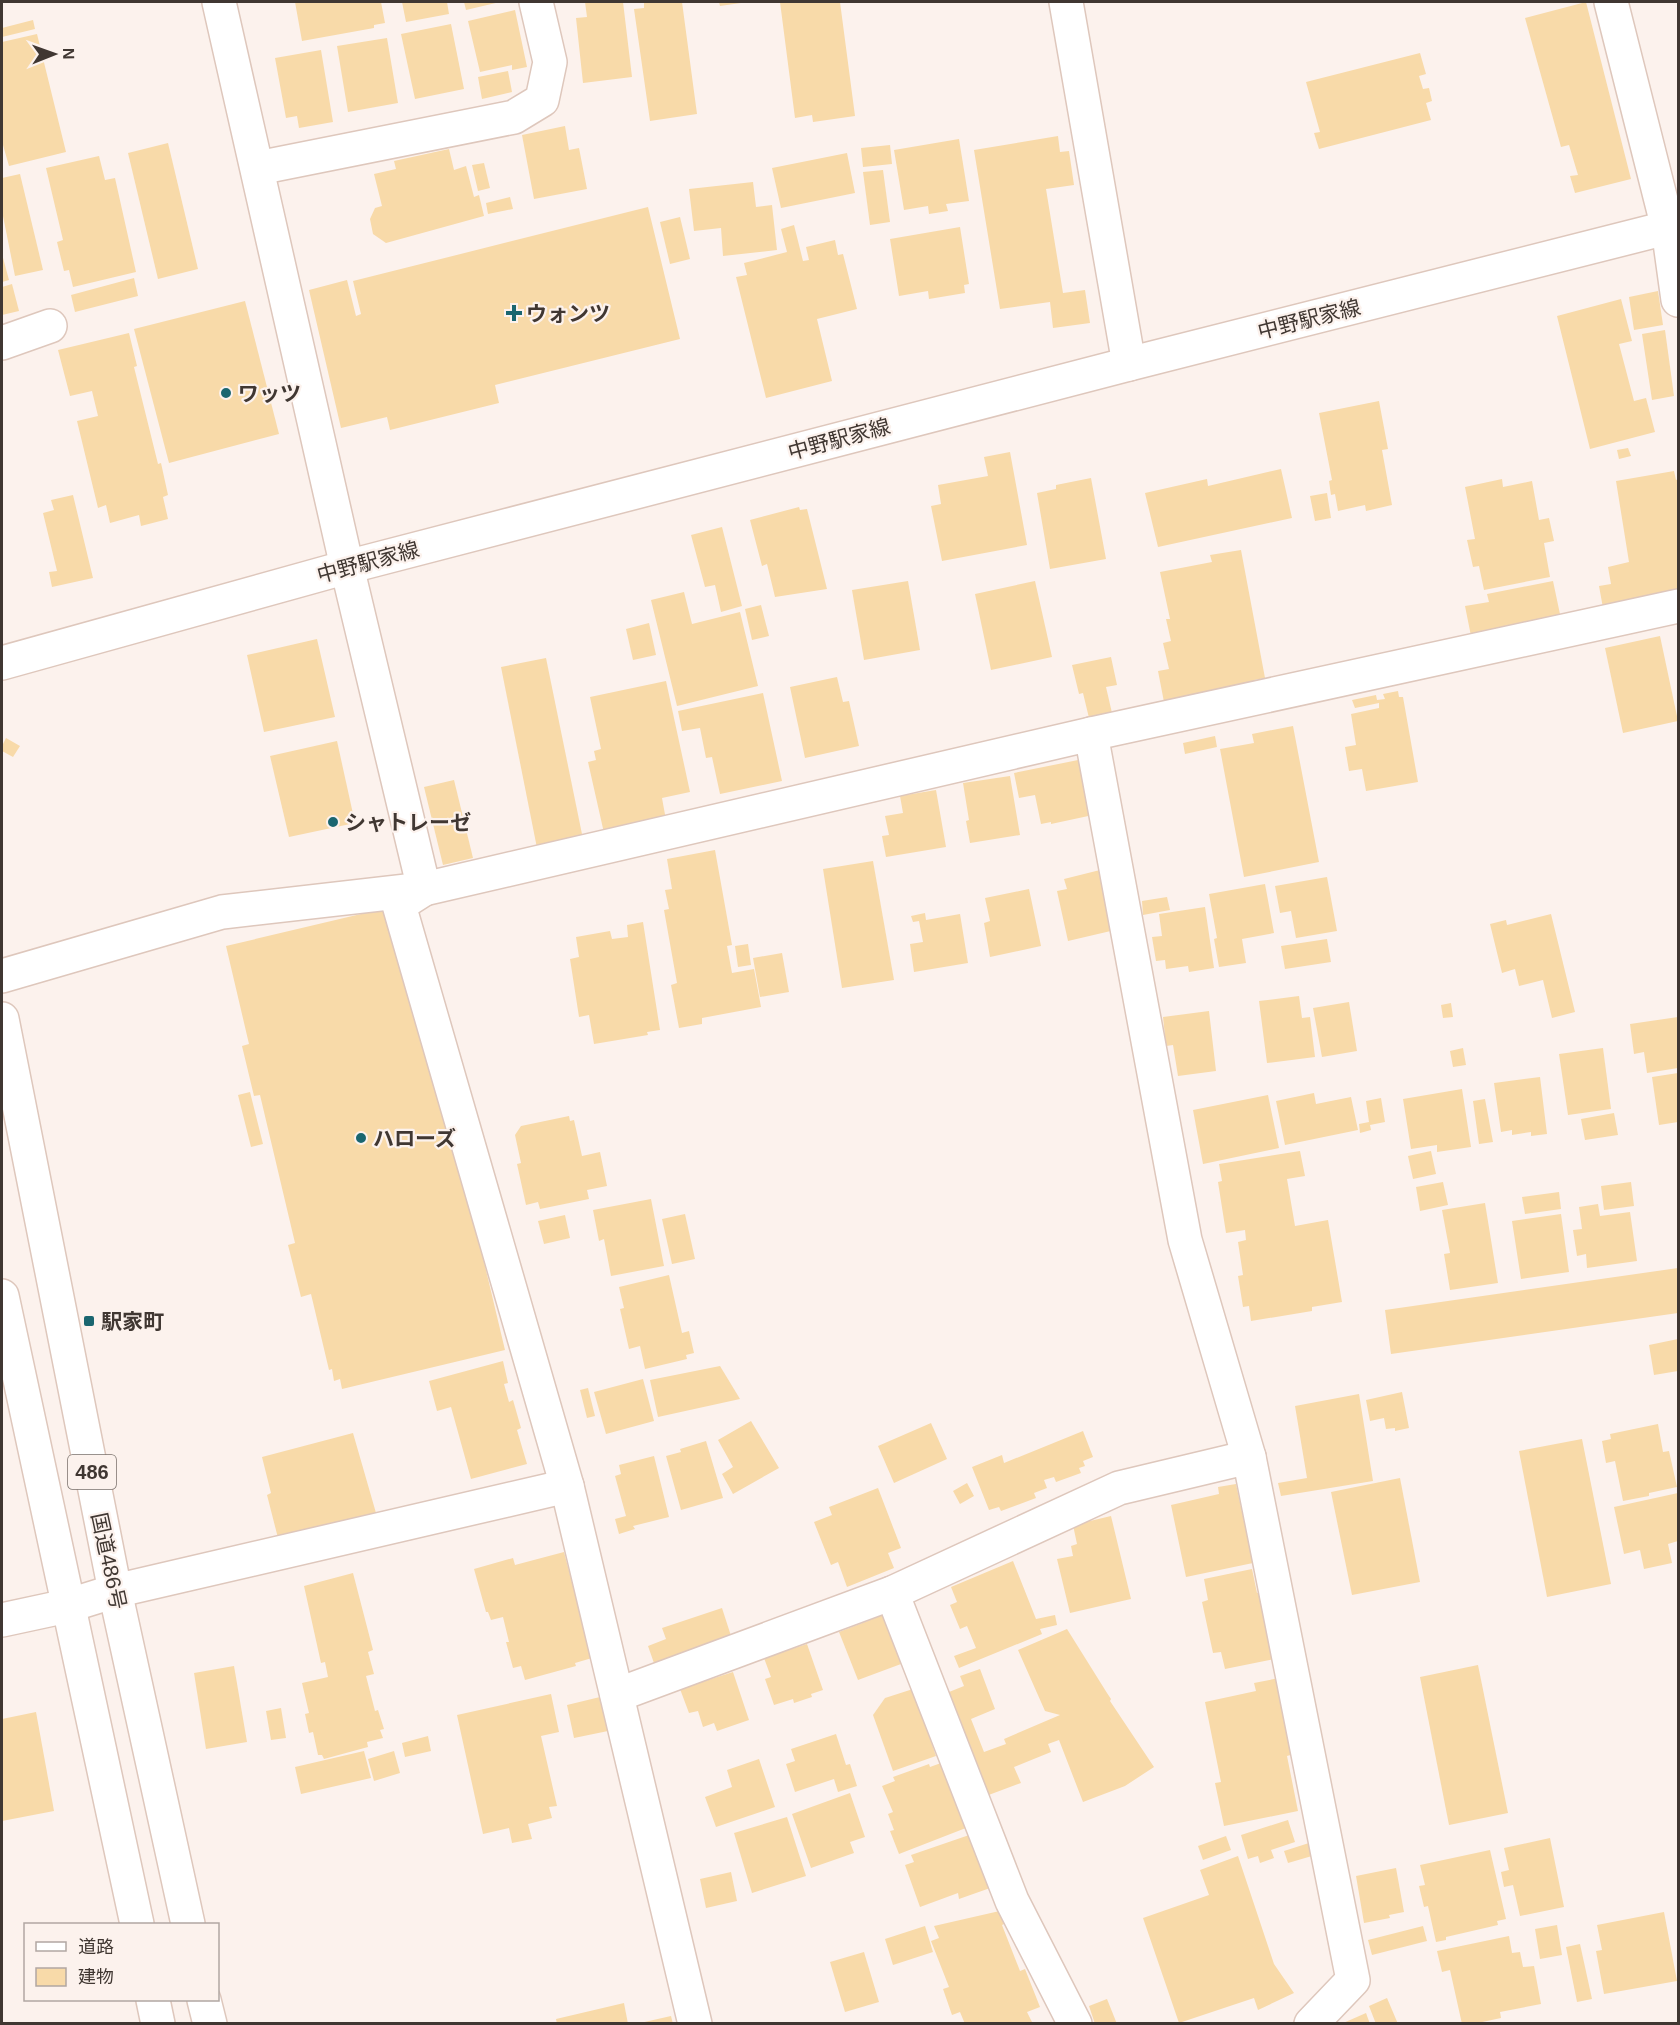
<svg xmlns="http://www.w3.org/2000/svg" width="1680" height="2025" font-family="Helvetica,'Noto Sans JP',sans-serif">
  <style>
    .building { fill: #f8daa9 }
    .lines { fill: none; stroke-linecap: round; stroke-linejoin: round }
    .minor-casing { stroke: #dec7bc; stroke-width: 36 }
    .major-casing { stroke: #dec7bc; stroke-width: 36 }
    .highway-casing { stroke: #dec7bc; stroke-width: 36 }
    .minor { stroke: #fff; stroke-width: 33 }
    .major { stroke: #fff; stroke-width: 33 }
    .highway { stroke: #fff; stroke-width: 33 }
    .poi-dot { fill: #1a6670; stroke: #fcf2ed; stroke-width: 2 }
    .labels { text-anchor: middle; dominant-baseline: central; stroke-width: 4.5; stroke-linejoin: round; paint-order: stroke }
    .shield { fill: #fcf2ed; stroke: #786f6a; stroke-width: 1.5 }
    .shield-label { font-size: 20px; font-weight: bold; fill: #403732 }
    .poi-label { font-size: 21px; font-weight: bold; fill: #403732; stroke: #fcf2ed; text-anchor: start }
    .street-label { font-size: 21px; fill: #403732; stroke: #fcf2ed }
  </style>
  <rect width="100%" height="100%" fill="#fcf2ed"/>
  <g class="building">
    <path d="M295,2H381L385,23L374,25V28L302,41Z"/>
    <path d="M402,2H447L449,14L406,22Z"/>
    <path d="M464,2H500L466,10Z"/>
    <path d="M585,2H623L632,77L583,83L576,18L587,17Z"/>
    <path d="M644,2H682L697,114L650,121L634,9L644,8Z"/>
    <path d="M719,2H741V3L720,6Z"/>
    <path d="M780,2H840L855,116L813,122L812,115L795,118Z"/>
    <path d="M1586,2L1631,179L1575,193L1570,176L1578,175L1569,145L1561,147L1525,18Z"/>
    <path d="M515,10L527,67L512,70V65L480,72L468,21Z"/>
    <path d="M33,20L35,29L2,37V28Z"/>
    <path d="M451,24L464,89L415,99L401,34Z"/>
    <path d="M37,34L66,152L9,166L3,145H2V42Z"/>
    <path d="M387,38L398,103L348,112L337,46Z"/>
    <path d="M321,50L333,122L299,128L297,116L286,118L275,58Z"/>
    <path d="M1420,53L1426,74L1419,76L1423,89L1429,88L1432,101L1426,103L1431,120L1319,149L1314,133L1320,132L1306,82Z"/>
    <path d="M508,71L512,92L482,99L478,77Z"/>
    <path d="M565,126L569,150L579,148L587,189L534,199L522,135Z"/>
    <path d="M1058,136L1060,152L1069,151L1074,185L1046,189L1063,293L1085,290L1090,323L1053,328L1050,302L1000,309L974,150Z"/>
    <path d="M959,139L969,201L946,204L948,211L929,214L928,206L904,210L894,150Z"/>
    <path d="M168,143L198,269L158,279L128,153Z"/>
    <path d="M890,145L892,164L863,167L861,148Z"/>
    <path d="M449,149L454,170L466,166L474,197L479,195L484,216L386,243L373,234L370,219L375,208L382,206L374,174L396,169L394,161Z"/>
    <path d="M847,153L855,193L781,208L772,168Z"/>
    <path d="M99,156L105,180L115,178L136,272L73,287L69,270L64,271L57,242L63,240L46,168Z"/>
    <path d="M484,163L490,188L478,191L472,165Z"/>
    <path d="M883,170L890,222L870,225L863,172Z"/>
    <path d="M20,174L43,270L15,276L2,211V178Z"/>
    <path d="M753,182L756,207L772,205L777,250L723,256L721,228L694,231L689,189Z"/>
    <path d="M510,197L513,209L488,214L486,203Z"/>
    <path d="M648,207L680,339L495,385L499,403L390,430L387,417L341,428L309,290L347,280L356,316L361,314L353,281Z"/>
    <path d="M680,217L690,259L670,264L660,222Z"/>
    <path d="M794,225L803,261L809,260L806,247L835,240L838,255L843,254L857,309L817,319L832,381L766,398L736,277L747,275L744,263L787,252L781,229Z"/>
    <path d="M960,227L969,284L964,285L965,293L929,299L928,291L899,296L890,239Z"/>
    <path d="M2,254L9,280L2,282Z"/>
    <path d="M134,278L138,296L75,312L71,295Z"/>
    <path d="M12,284L19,311L2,315V287Z"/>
    <path d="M1658,291L1663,325L1634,330L1629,297Z"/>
    <path d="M1621,299L1632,341L1619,344L1634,401L1646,398L1655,432L1590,449L1557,316Z"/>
    <path d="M245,301L279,434L169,463L134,329Z"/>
    <path d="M1665,330L1674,396L1652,400L1642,334Z"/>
    <path d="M129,333L137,366L134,367L158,464L161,463L168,495L163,497L168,519L141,526L139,515L110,523L106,505L98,508L77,421L98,416L92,391L70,396L58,350Z"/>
    <path d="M1379,401L1388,449L1382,450L1392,505L1366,511L1365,505L1338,511L1335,494L1331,495L1329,481L1332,480L1319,413Z"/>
    <path d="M1628,448L1631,456L1619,459L1617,450Z"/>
    <path d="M1010,452L1027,545L942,561L931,506L941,504L938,485L988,476L984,457Z"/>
    <path d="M1281,469L1292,518L1158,547L1145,493L1207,479L1208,486Z"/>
    <path d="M1674,471L1676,480L1678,479V594L1603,608L1599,586L1611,584L1608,567L1629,562L1616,481Z"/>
    <path d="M1091,478L1106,559L1050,569L1037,493L1056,489V485Z"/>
    <path d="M1502,479L1503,487L1532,481L1539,520L1549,518L1554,541L1544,543L1550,577L1484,590L1479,566L1473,567L1467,540L1475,539L1465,487Z"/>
    <path d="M1327,493L1331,518L1315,521L1310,496Z"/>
    <path d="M73,495L93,578L52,587L49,572L57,571L43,513L54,510L51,500Z"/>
    <path d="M799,507L800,510L807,509L827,589L775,597L767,564L762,566L750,520Z"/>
    <path d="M722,527L742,606L721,612L715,585L705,587L691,535Z"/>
    <path d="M1241,550L1265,678L1254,680V684L1164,702L1158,671L1169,669L1163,643L1171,641L1166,619H1170L1160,572L1212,562L1210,555Z"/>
    <path d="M908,581L920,650L864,660L852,590Z"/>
    <path d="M1035,581L1052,657L991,670L975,594Z"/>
    <path d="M1553,581L1561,619L1471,636L1465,606L1489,602L1487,594Z"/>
    <path d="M684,592L692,624L740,612L758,686L677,706L651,600Z"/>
    <path d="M761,605L769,636L752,640L745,609Z"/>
    <path d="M649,623L656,655L633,660L626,629Z"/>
    <path d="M1660,636L1678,721L1623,733L1605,648Z"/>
    <path d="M317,639L335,717L264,732L247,655Z"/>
    <path d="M1111,657L1117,685L1106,687L1112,713L1089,718L1083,693L1079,694L1072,665Z"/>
    <path d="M546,658L583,839L537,848L501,667Z"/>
    <path d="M837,677L843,702L849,701L859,746L805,758L790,687Z"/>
    <path d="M666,681L690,792L662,798L666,820L604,833L588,762L596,760L594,751L601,749L590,697Z"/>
    <path d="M1398,691L1399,697H1403L1418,782L1366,791L1362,769L1349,771L1345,747L1356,745L1351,714L1379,708V703L1355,708L1352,700L1376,695L1377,700L1385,699L1383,694Z"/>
    <path d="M763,693L782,781L720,794L712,757L706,758L700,728L682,731L678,711Z"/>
    <path d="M1293,726L1319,862L1244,877L1220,749L1254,743L1252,734Z"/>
    <path d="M1215,736L1217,747L1185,754L1183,743Z"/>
    <path d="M6,738L20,746L13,757L2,751V746Z"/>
    <path d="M337,741L355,823L289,837L270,756Z"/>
    <path d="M1083,759L1093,815L1051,824V822L1041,824L1035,795L1019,798L1014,773Z"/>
    <path d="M1010,776L1020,835L970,843L966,821L969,820L963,783Z"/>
    <path d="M454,780L473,858L443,865L424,787Z"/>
    <path d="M936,790L946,847L886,857L882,836L889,835L885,816L903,813L900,796Z"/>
    <path d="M715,850L732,945L727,946L732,973L754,969L761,1007L702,1018V1024L679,1028L671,985L677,983L664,910L669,909L665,890L672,889L667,859Z"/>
    <path d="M873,861L894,980L842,988L823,869Z"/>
    <path d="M1100,870L1115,930L1068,941L1057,891L1067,889L1064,879Z"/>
    <path d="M1327,877L1337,931L1296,938L1291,911L1280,913L1275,886Z"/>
    <path d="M1265,884L1274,933L1242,939L1246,963L1219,967L1214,939L1217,938L1209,894Z"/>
    <path d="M1029,889L1041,946L990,957L984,923L990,921L985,898Z"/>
    <path d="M1167,897L1170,910L1143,915L1142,901Z"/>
    <path d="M399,905L505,1350L342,1389L340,1379L334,1381L332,1369L329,1370L311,1294L301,1297L288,1245L295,1243L260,1095L254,1096L242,1046L249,1044L226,946Z"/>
    <path d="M1205,907L1214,968L1189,972L1188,966L1166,969L1165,960L1156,961L1152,937L1162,936L1159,914Z"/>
    <path d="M925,913L926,920L960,914L968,963L914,972L910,944L923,942L919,921L913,922L911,916Z"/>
    <path d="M1551,914L1575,1012L1552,1018L1543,980L1519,986L1515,969L1502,973L1490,924L1506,920L1507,925Z"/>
    <path d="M643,922L660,1030L647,1032L648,1035L594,1044L589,1015L579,1017L570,959L579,957L576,937L610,931L612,939L628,937L627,925Z"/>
    <path d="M1327,939L1331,962L1285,969L1281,946Z"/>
    <path d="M748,944L751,965L738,967L735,946Z"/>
    <path d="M782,953L789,992L760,997L753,958Z"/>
    <path d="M1299,996L1302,1018L1310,1017L1315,1057L1267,1063L1259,1001Z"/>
    <path d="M1349,1002L1357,1051L1322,1057L1313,1008Z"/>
    <path d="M1451,1003L1453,1017L1443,1018L1441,1005Z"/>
    <path d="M1209,1011L1216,1071L1178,1076L1173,1045L1166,1046L1163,1017Z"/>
    <path d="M1678,1017V1068L1647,1073L1644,1052L1634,1054L1630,1024Z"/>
    <path d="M1463,1048L1466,1065L1453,1067L1450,1051Z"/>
    <path d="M1603,1048L1611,1109L1568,1115L1559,1054Z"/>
    <path d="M1678,1073V1122L1659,1125L1652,1077Z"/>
    <path d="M1540,1077L1547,1134L1531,1136V1132L1512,1135V1130L1501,1132L1494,1083Z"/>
    <path d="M1462,1089L1471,1147L1437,1152V1145L1411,1149L1403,1099Z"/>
    <path d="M250,1092L263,1144L251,1147L238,1095Z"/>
    <path d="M1314,1093L1316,1104L1351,1097L1358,1130L1285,1145L1276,1101Z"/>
    <path d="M1268,1095L1279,1148L1203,1164L1193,1110Z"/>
    <path d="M1381,1098L1385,1122L1370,1125L1371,1130L1360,1133L1359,1124L1369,1122L1366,1101Z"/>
    <path d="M1485,1099L1493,1142L1479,1144L1473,1101Z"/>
    <path d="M1614,1113L1618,1135L1585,1140L1581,1119Z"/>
    <path d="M569,1116L570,1121L574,1120L582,1156L600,1152L607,1186L587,1190L589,1199L540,1209L538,1202L526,1205L517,1164L521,1163L515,1135L521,1126Z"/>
    <path d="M1300,1151L1305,1176L1287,1179L1295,1226L1328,1220L1342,1302L1312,1307V1311L1251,1321L1249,1306L1243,1307L1238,1276L1243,1275L1238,1242L1246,1240L1245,1230L1226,1233L1218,1182L1222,1181L1219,1164Z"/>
    <path d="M1431,1151L1436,1174L1413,1179L1408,1156Z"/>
    <path d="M1443,1182L1448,1205L1420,1211L1416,1187Z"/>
    <path d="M1631,1182L1634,1206L1604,1210L1601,1186Z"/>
    <path d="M1559,1192L1561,1209L1525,1214L1522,1197Z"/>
    <path d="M651,1199L664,1266L611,1276L604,1239L599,1241L593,1210Z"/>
    <path d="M1485,1203L1498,1283L1450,1290L1444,1254L1450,1253L1442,1210Z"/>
    <path d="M1598,1204L1600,1216L1630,1212L1637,1261L1587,1268L1586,1254L1577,1256L1573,1230L1582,1229L1579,1207Z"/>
    <path d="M685,1214L695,1259L672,1264L662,1219Z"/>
    <path d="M1561,1214L1569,1272L1521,1279L1512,1221Z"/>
    <path d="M565,1215L570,1238L544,1244L538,1221Z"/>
    <path d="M1678,1268V1313L1391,1354L1385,1310Z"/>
    <path d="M669,1275L682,1333L689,1331L694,1353L686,1355L687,1359L645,1369L640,1346L629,1349L620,1309L624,1308L619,1287Z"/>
    <path d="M1678,1339V1371L1654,1375L1649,1345Z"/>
    <path d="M503,1361L508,1383L504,1384L509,1402L513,1400L521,1428L517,1430L527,1464L471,1479L451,1407L437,1411L429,1381Z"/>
    <path d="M720,1366L740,1399L658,1417L650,1380Z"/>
    <path d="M643,1379L654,1421L606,1434L594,1392Z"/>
    <path d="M588,1388L595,1416L587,1418L580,1390Z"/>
    <path d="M1402,1392L1409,1428L1395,1431V1428L1386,1429L1384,1418L1370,1421L1366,1400Z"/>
    <path d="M1359,1394L1373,1481L1281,1496L1278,1483L1307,1478L1295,1406Z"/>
    <path d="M751,1421L779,1468L733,1494L722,1474L733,1467L718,1440Z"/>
    <path d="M931,1423L947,1459L894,1483L878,1446Z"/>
    <path d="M1658,1424L1663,1452L1669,1451L1677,1487L1649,1493V1496L1623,1501L1615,1461L1606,1463L1602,1441L1611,1439L1610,1434Z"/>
    <path d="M1083,1431L1093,1457L1083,1461L1085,1466L1079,1468L1081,1473L1056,1482L1054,1477L1044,1480L1047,1488L1034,1493L1036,1498L1001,1511L999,1507L989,1510L972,1467L1002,1455L1004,1463Z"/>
    <path d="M353,1433L376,1513L359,1517L363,1536L278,1538L267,1495L271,1493L262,1457Z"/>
    <path d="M1582,1439L1611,1584L1547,1597L1519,1451Z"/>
    <path d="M706,1441L723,1498L681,1510L666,1456L681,1452L680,1449Z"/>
    <path d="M654,1456L669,1517L633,1526L635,1529L619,1534L615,1519L626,1516L615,1476L621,1474L619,1465Z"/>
    <path d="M1400,1478L1420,1582L1352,1595L1331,1492Z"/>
    <path d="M967,1483L974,1496L960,1504L953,1491Z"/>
    <path d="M1236,1484L1253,1563L1186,1577L1171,1505L1219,1494L1218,1487Z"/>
    <path d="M878,1488L901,1548L888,1553L894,1568L847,1587L838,1562L831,1565L814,1522L832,1515L829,1507Z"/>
    <path d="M1678,1493V1541L1668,1544L1672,1563L1644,1569L1640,1550L1624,1554L1614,1507Z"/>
    <path d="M1111,1516L1131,1599L1070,1613L1057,1559L1073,1556L1071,1546L1077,1544L1073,1525Z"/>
    <path d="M564,1552L592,1658L575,1663L576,1666L525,1680L521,1666L513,1668L506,1642H509L503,1617L491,1620L488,1612H486L474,1569L513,1558L515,1565Z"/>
    <path d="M1013,1561L1036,1619L1055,1615L1057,1625L1040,1629L1042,1634L959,1668L954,1656L976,1648L967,1626L960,1629L950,1605L957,1602L951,1587Z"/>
    <path d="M1252,1569L1257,1593L1261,1592L1275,1659L1225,1669L1221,1652L1213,1653L1202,1602L1208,1600L1204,1579Z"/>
    <path d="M353,1573L373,1650L368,1652L374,1674L366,1676L375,1711L378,1710L384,1729L380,1730L383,1738L367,1742L368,1747L324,1759L322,1755H318L313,1732L309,1733L305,1714L309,1713L302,1683L328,1677L325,1662L321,1663L304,1586Z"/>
    <path d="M722,1608L732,1639L655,1666L648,1646L666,1639L662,1628Z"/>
    <path d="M883,1615L901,1664L858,1680L839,1632Z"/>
    <path d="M1067,1629L1107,1693L1111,1699L1110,1701L1154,1767L1125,1786L1083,1802L1059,1740L1048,1744L1051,1752L1014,1767L1021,1783L986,1796L944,1694L964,1686L960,1676L980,1669L995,1709L971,1719L984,1752L1006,1744L1004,1739L1060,1715L1045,1711L1018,1650Z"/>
    <path d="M807,1644L823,1690L811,1694L812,1697L794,1703L793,1699L774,1705L765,1679L771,1677L764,1658Z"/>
    <path d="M1478,1665L1508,1813L1449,1825L1420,1677Z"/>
    <path d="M234,1666L247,1742L206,1749L194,1673Z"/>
    <path d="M733,1672L749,1720L717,1731L714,1723L703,1727L698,1711L689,1713L680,1689Z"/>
    <path d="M1279,1678L1294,1754L1287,1756L1298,1811L1224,1826L1215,1783L1221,1782L1205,1702L1256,1691L1254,1683Z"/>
    <path d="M913,1689L936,1756L893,1771L873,1715L885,1698Z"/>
    <path d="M551,1694L559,1732L541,1736L557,1806L549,1807L552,1818L528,1824L532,1839L512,1843L509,1828L483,1834L457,1715Z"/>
    <path d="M600,1697L608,1731L574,1738L567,1705Z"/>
    <path d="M281,1708L286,1738L271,1740L266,1711Z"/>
    <path d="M36,1712L54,1811L2,1821V1719Z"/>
    <path d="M836,1734L846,1765L850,1764L857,1786L838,1792L834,1779L795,1792L786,1764L795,1761L791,1749Z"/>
    <path d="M428,1736L431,1751L405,1757L402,1743Z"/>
    <path d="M364,1751L371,1778L301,1794L295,1767Z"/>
    <path d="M394,1751L400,1773L374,1781L368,1759Z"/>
    <path d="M759,1759L775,1807L716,1827L705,1797L732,1787L727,1770Z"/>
    <path d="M941,1763L971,1826L899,1854L890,1831L894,1830L888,1814L893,1812L882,1786L895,1781L893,1777L929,1764L930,1767Z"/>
    <path d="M850,1793L865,1837L850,1842L854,1853L811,1868L792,1814Z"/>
    <path d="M787,1817L806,1876L752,1893L734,1833Z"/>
    <path d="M1288,1820L1295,1842L1271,1850L1274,1858L1260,1863L1258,1856L1248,1859L1241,1835Z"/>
    <path d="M975,1833L993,1887L959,1899L958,1893L920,1907L905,1865L914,1862L911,1855Z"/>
    <path d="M1226,1836L1231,1850L1203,1860L1198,1846Z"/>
    <path d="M1550,1838L1564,1907L1520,1916L1513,1885L1504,1887L1501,1872L1509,1870L1504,1848Z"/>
    <path d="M1309,1843L1312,1856L1288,1863L1284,1851Z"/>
    <path d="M1490,1850L1506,1919L1497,1921L1498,1925L1446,1937V1940L1436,1942L1428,1906L1424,1907L1419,1886L1425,1885L1420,1865Z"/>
    <path d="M1238,1856L1274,1964L1294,1993L1258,2010L1254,1998L1179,2023L1143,1918L1209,1895L1200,1870Z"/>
    <path d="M1396,1868L1404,1912L1389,1915L1390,1918L1364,1923L1356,1876Z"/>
    <path d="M731,1872L737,1901L706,1908L700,1879Z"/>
    <path d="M1004,1910L1008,1922L1002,1925L1020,1971L1025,1969L1040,2007L1027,2012L1033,2024H965L960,2012L952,2015L943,1989L949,1987L931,1941L939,1938L934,1926Z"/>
    <path d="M1664,1912L1677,1981L1604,1994L1596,1951L1602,1950L1597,1925Z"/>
    <path d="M1557,1925L1562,1955L1540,1959L1535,1929Z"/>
    <path d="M925,1926L933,1952L893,1965L885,1939Z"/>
    <path d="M1423,1926L1427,1941L1372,1955L1368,1940Z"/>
    <path d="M1509,1936L1512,1953L1520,1952L1523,1967L1534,1966L1541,2004L1500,2012L1501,2018L1473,2024H1462L1450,1970L1442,1972L1437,1951Z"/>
    <path d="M1580,1944L1592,1999L1577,2002L1566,1947Z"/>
    <path d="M864,1952L879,2002L845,2012L830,1962Z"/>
    <path d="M1387,1998L1398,2024H1376L1369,2006Z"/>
    <path d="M1107,1999L1117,2024H1095L1089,2006Z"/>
    <path d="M624,2003L628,2024H557L556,2019Z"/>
    <path d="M1366,2013L1370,2024H1341Z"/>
    <path d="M671,2016L673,2024H640V2023Z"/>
  </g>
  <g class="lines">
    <defs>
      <g id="minor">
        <path d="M219,2L347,567L424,889L399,905L567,1486L695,2024"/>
        <path d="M1066,2L1129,364"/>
        <path d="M1611,2L1668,228L1678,300"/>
        <path d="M258,168L514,117L542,100L550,62L536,2"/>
        <path d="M2,343L50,326"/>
        <path d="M1091,734L1185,1240L1249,1457L1353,1980L1311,2024"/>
        <path d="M2,976L222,912L424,889L1091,734L1678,606"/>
        <path d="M892,1593L1012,1901L1075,2024"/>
        <path d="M2,1620L67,1606L115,1591L567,1486"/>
        <path d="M617,1695L892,1593L1119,1488L1249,1457"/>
      </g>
      <path id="major" d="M2,663L347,567L1129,364L1678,225"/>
      <g id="highway">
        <path d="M2,1019L115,1591L188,1924"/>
        <path d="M2,1296L137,1924"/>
        <path d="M153,2000L158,2024"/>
        <path d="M204,2000L210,2024"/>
      </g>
    </defs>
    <use href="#minor" class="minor-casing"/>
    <use href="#major" class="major-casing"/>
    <use href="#highway" class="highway-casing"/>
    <use href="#minor" class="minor"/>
    <use href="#major" class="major"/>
    <use href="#highway" class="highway"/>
  </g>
  <g class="poi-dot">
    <path d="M511 304h6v6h6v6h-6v6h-6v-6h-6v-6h6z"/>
    <circle cx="226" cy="393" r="6"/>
    <circle cx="333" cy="822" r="6"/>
    <circle cx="361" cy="1138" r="6"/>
    <rect x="83" y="1315" width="12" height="12" rx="3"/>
  </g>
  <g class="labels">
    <rect class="shield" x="68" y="1455" width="48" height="34" rx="4.5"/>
    <g class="shield-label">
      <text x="92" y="1472">486</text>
    </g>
    <g class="poi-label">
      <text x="526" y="313">ウォンツ</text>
      <text x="238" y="393">ワッツ</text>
      <text x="345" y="822">シャトレーゼ</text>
      <text x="373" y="1138">ハローズ</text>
      <text x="101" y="1321">駅家町</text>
    </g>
    <g class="street-label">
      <text transform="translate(1309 319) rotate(-14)">中野駅家線</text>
      <text transform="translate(839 439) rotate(-15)">中野駅家線</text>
      <text transform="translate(368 562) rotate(-15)">中野駅家線</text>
      <text transform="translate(109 1561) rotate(78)">国道486号</text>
    </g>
  </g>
  <rect width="1680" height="2025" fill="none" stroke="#403732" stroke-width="6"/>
  <rect x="24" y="1923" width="195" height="78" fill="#fcf2ed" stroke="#b1a7a2" stroke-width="1.5"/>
  <rect x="36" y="1942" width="30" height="9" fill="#ffffff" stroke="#b1a7a2" stroke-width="1.5"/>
  <text x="78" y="1953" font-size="18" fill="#403732">道路</text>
  <rect x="36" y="1968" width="30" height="18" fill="#f8daa9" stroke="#b1a7a2" stroke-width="1.5"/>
  <text x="78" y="1983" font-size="18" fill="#403732">建物</text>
  <g transform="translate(54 54) rotate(89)" stroke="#fcf2ed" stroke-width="4.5" paint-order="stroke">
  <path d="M0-4.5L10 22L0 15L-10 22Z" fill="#403732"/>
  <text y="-9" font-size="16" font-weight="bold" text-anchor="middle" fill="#403732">N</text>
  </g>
</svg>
